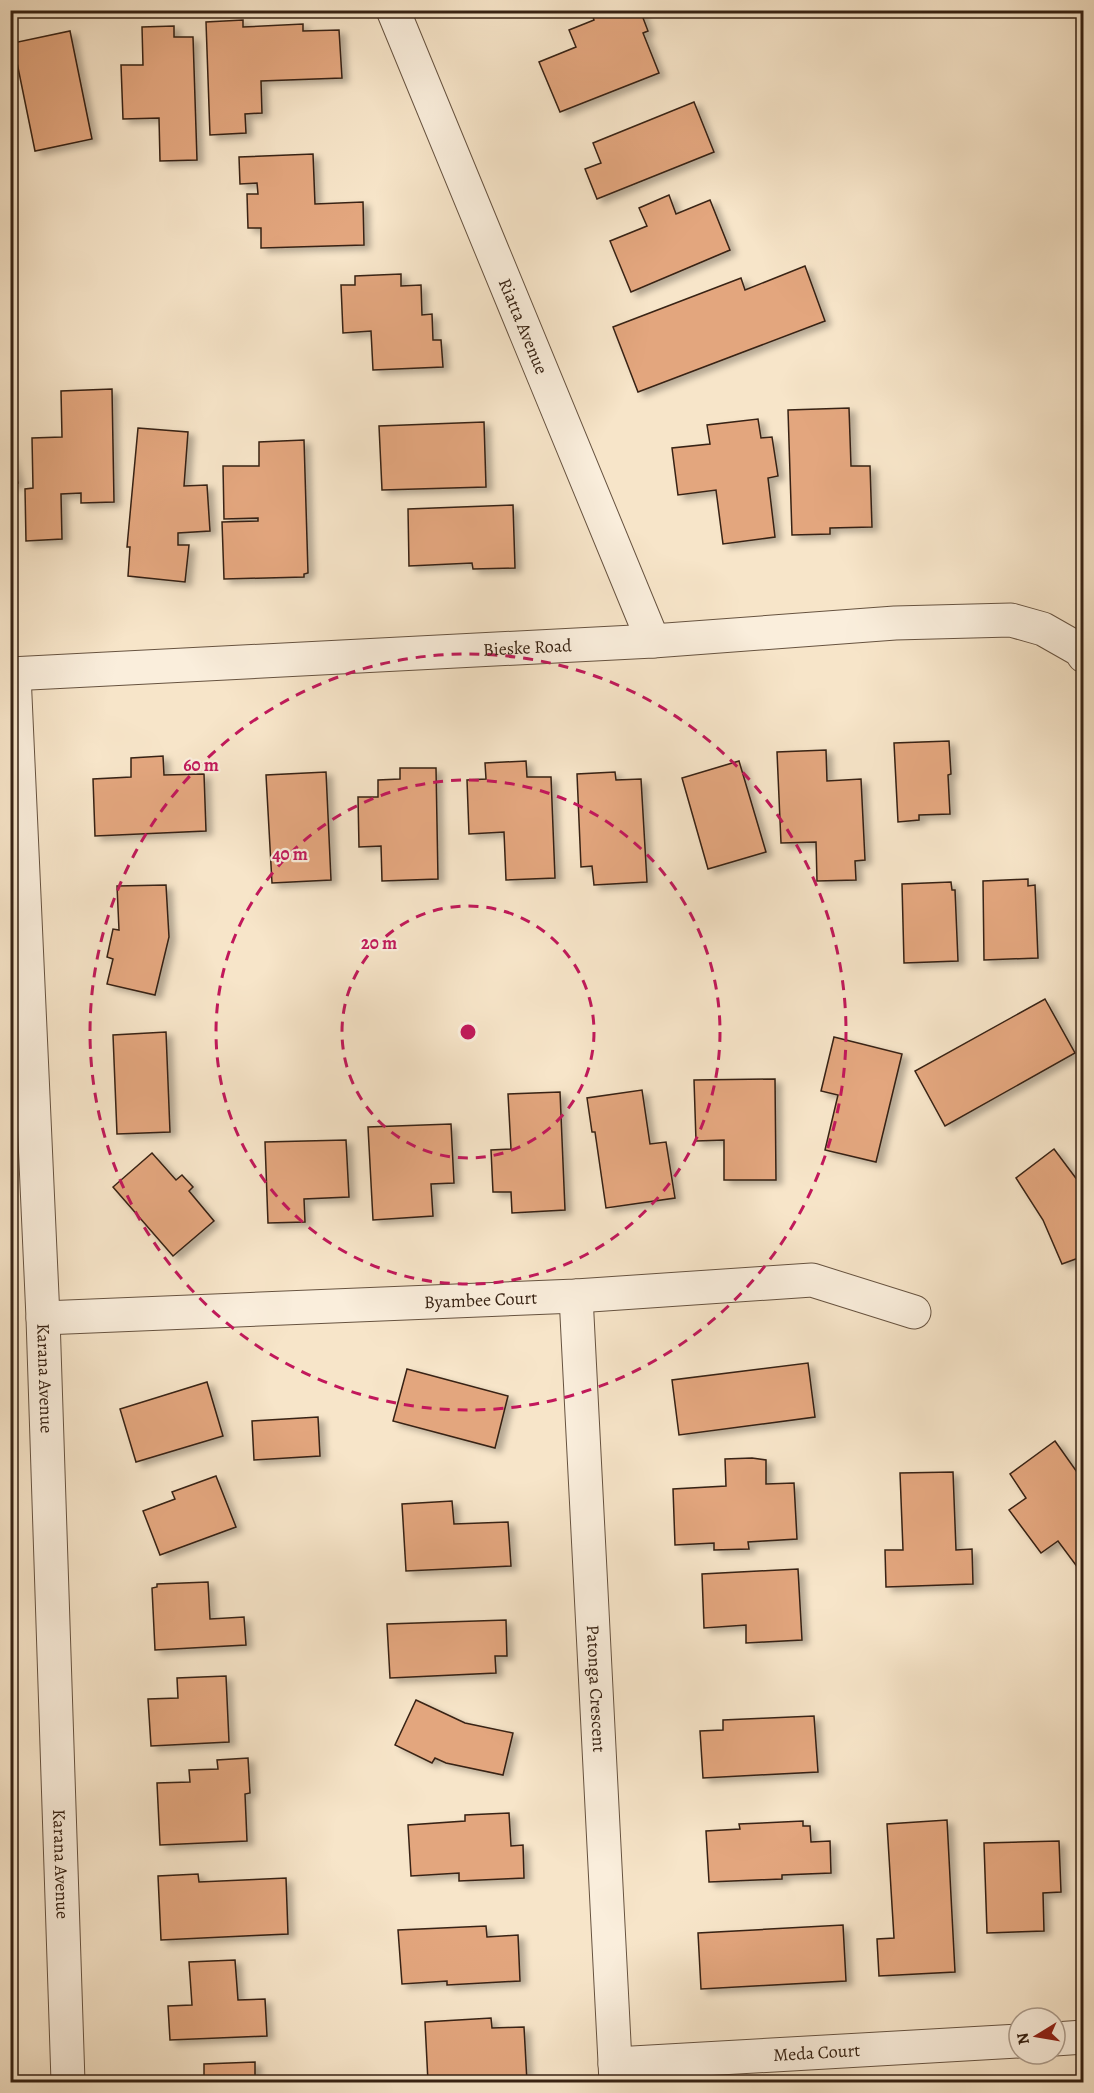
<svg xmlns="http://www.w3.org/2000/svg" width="1094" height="2093" font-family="Alegreya,serif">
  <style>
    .building { fill: #e3a67e; stroke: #372213; stroke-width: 1.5; filter: url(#shadow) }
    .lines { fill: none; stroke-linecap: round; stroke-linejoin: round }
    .minor-casing { stroke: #675340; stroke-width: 35 }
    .minor { stroke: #faeedc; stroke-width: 33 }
    .ring { fill: none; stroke: #c2185b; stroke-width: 3; stroke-dasharray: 10 8 }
    .labels { text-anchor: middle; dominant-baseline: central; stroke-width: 4.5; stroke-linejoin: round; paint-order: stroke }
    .street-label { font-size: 18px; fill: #372213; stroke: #faeedc }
    .centre { fill: #c2185b; stroke: #faeedc; stroke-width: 3 }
    .ring-label { font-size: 18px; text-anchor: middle; font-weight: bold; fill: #c2185b; stroke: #faeedc; stroke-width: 4.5; stroke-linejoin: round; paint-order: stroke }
  </style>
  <defs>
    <filter id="shadow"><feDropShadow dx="6" dy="4" stdDeviation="3" flood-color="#0004"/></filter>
  </defs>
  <rect width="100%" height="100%" fill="#f7e5c9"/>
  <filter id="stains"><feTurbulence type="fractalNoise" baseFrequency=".00333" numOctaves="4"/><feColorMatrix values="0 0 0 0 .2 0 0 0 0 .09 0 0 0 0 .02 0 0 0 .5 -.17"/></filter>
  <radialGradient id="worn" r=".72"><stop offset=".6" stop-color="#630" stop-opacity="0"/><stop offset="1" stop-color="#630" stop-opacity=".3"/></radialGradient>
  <g class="building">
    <path d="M600,10H640L648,31L643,33L659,73L560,112L539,62L576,47L569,30L594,20L592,14Z"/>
    <path d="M243,20V27L303,24V31L339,30L342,78L261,81L262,113L245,114L246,133L210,135L206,22Z"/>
    <path d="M174,26V37H193L197,160L160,161L159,118L123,119L121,65H143L142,27Z"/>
    <path d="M70,31L92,139L35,151L13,43Z"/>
    <path d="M694,102L714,152L597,199L585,169L601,163L593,143Z"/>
    <path d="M313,154L315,204L363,202L364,245L261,248V228H248L247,194H258L257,183L240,184L239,157Z"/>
    <path d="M669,195L676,214L710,200L730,250L631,292L610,241L647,226L639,208Z"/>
    <path d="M805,266L825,321L638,392L613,327L741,278L745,290Z"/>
    <path d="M401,274V286L421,285L422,315L432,314L433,340H441L443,367L373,370L371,331L343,333L341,285H355V276Z"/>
    <path d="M112,389L114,502L81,503V493L61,494L62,539L26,541L25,489L33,488L32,438L62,437L61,391Z"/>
    <path d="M849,408L851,466H870L872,527L830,528V534L792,535L788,410Z"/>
    <path d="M758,419L761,438L772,437L778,476L768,478L775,537L723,544L716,490L678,495L672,448L710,444L707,425Z"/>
    <path d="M484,422L486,487L382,490L379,426Z"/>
    <path d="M138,428L188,432L184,486L207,485L210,531L178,533V545H189L185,582L128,576L130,547H127Z"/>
    <path d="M304,440L308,573L304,574V577L224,579L222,522L258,521V518L224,519L223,466H259V442Z"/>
    <path d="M10,454L18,483L10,485Z"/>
    <path d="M513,505L515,568L473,569L472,563L409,566L408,509Z"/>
    <path d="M949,741L951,774L948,775L950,814L919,815V820L898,822L894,743Z"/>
    <path d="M826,750L827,781L861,779L865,860L855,861L856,880L817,881L816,842L781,843L777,752Z"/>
    <path d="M163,756L164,775L204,774L206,831L95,836L93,779L131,777V758Z"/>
    <path d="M526,761L527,777H551L555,878L506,880L504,832L469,834L467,780L486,779L485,763Z"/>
    <path d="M739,761L766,852L708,869L682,778Z"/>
    <path d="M400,768H436L438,879L382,881L381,846L359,847L358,797H378V780L400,779Z"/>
    <path d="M326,772L331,880L272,883L266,775Z"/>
    <path d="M615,772L616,780L641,779L647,882L594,885L592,866L581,867L577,774Z"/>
    <path d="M1028,879V886L1035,885L1038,958L984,960L983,881Z"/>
    <path d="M951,882L952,890H955L958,961L904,963L902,884Z"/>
    <path d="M166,885L169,937L155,995L107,984L113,959L107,957L113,929L119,930L117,886Z"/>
    <path d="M1045,999L1075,1053L945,1126L915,1071Z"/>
    <path d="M166,1032L170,1132L117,1134L113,1035Z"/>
    <path d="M834,1037L902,1054L876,1162L825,1150L838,1095L821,1091Z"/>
    <path d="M775,1079L776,1180H724V1140L696,1141L694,1080Z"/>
    <path d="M642,1090L650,1144L666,1142L675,1198L606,1208L595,1132H592L587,1098Z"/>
    <path d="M560,1092L565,1210L512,1213L511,1192H493L491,1150L511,1149L508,1094Z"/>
    <path d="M451,1124L454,1183L431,1184L433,1216L373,1220L368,1127Z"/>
    <path d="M346,1140L349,1197L304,1199L305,1222L268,1223L265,1142Z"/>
    <path d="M1054,1149L1084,1189V1256L1062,1264L1043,1220L1016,1178Z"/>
    <path d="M152,1153L176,1180L182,1175L193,1187L189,1191L214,1221L173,1256L113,1187Z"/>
    <path d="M808,1363L815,1417L679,1435L672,1380Z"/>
    <path d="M407,1369L508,1396L495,1448L393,1421Z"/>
    <path d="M207,1382L223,1436L136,1462L120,1409Z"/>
    <path d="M318,1417L320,1456L254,1460L252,1421Z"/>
    <path d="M1055,1441L1079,1475L1084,1471V1576L1058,1541L1041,1553L1009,1510L1026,1498L1010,1474Z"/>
    <path d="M752,1458L766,1460V1484L794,1483L797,1539L748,1542L749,1549L714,1550V1543L675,1545L673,1489L726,1486L725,1459Z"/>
    <path d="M953,1472L956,1550L972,1549L973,1584L886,1587L885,1550H903L900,1473Z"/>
    <path d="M216,1476L236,1527L160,1555L143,1511L175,1499L172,1492Z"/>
    <path d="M452,1501L454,1524L508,1522L511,1566L406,1571L402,1504Z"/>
    <path d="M798,1569L802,1640L746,1643V1625L704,1628L702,1574Z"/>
    <path d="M208,1582L210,1619L244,1617L246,1645L155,1650L152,1588L157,1587V1584Z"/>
    <path d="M506,1620L507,1656H495L496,1673L390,1678L387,1624Z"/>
    <path d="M226,1676L229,1742L151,1746L148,1699L178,1698L177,1678Z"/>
    <path d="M416,1700L465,1723L513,1733L503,1775L446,1763L435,1758L432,1763L395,1745Z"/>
    <path d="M814,1716L818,1772L703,1778L700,1731L723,1730V1720Z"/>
    <path d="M248,1758L250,1793L245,1794L247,1841L160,1845L157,1783L190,1782L189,1770L218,1769L217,1760Z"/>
    <path d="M509,1813L511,1846L523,1845L524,1878L459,1881V1873L411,1876L408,1825L465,1821V1815Z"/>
    <path d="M947,1820L955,1972L879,1976L877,1939L894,1938L887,1824Z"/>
    <path d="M803,1821V1826H810L811,1842L830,1841L831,1873L782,1875V1879L709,1882L706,1831L740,1829L739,1824Z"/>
    <path d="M1059,1841L1061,1892L1043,1893L1044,1931L987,1933L984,1843Z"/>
    <path d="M198,1874L199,1882L286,1878L288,1934L161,1940L158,1876Z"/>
    <path d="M843,1925L846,1981L701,1989L698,1933Z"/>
    <path d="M486,1926L487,1937L518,1935L520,1981L447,1985V1981L402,1984L398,1930Z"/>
    <path d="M235,1960L238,2000L265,1999L267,2036L170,2040L168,2006L192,2005L189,1962Z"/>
    <path d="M491,2018L492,2028L524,2027L527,2082H428L425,2022Z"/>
    <path d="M255,2062V2082H172L204,2080V2064Z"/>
  </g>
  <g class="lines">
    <defs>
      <g id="minor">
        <path id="s1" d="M393,10L653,641"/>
        <path id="s2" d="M10,674L653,641L895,623L1011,620L1043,629L1080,650L1084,656"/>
        <path id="s3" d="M14,674L43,1318L68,2082"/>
        <path id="s4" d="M576,1296L616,2082"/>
        <path id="s5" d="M43,1318L576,1296L812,1280L914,1312"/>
        <path d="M1055,2039L1084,2037"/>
        <path id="s6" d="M615,2064L1019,2041"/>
      </g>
    </defs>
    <use href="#minor" class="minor-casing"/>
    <use href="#minor" class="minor"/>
  </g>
  <g class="ring">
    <circle cx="468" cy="1032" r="126"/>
    <circle cx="468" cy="1032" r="252"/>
    <circle cx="468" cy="1032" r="378"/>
  </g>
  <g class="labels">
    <g class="street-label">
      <text stroke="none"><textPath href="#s1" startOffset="342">Riatta Avenue</textPath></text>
      <text stroke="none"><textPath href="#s2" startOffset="518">Bieske Road</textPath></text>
      <text stroke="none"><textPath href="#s5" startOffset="438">Byambee Court</textPath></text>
      <text stroke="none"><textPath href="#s3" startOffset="705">Karana Avenue</textPath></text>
      <text stroke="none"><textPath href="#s4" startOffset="393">Patonga Crescent</textPath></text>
      <text stroke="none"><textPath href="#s3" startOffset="1191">Karana Avenue</textPath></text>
      <text stroke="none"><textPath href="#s6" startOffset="202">Meda Court</textPath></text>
    </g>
  </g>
  <circle cx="468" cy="1032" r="9" class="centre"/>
  <g class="ring-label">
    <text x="201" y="771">60 m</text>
    <text x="290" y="860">40 m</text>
    <text x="379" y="949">20 m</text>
  </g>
  <rect width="1094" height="2093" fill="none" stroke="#f7e5c9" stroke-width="36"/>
  <rect x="12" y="12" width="1070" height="2069" fill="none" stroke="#372213" stroke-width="3"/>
  <rect x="18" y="18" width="1058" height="2057" fill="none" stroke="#372213" stroke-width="1.5"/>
  <g transform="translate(1037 2036) rotate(259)"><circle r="28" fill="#faeedc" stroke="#ac9c8c" stroke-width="1.5"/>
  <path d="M0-4.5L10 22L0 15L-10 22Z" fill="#8f2418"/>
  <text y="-9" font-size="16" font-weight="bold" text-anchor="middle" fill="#372213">N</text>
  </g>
  <rect width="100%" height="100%" filter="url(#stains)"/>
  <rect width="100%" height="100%" fill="url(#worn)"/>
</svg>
